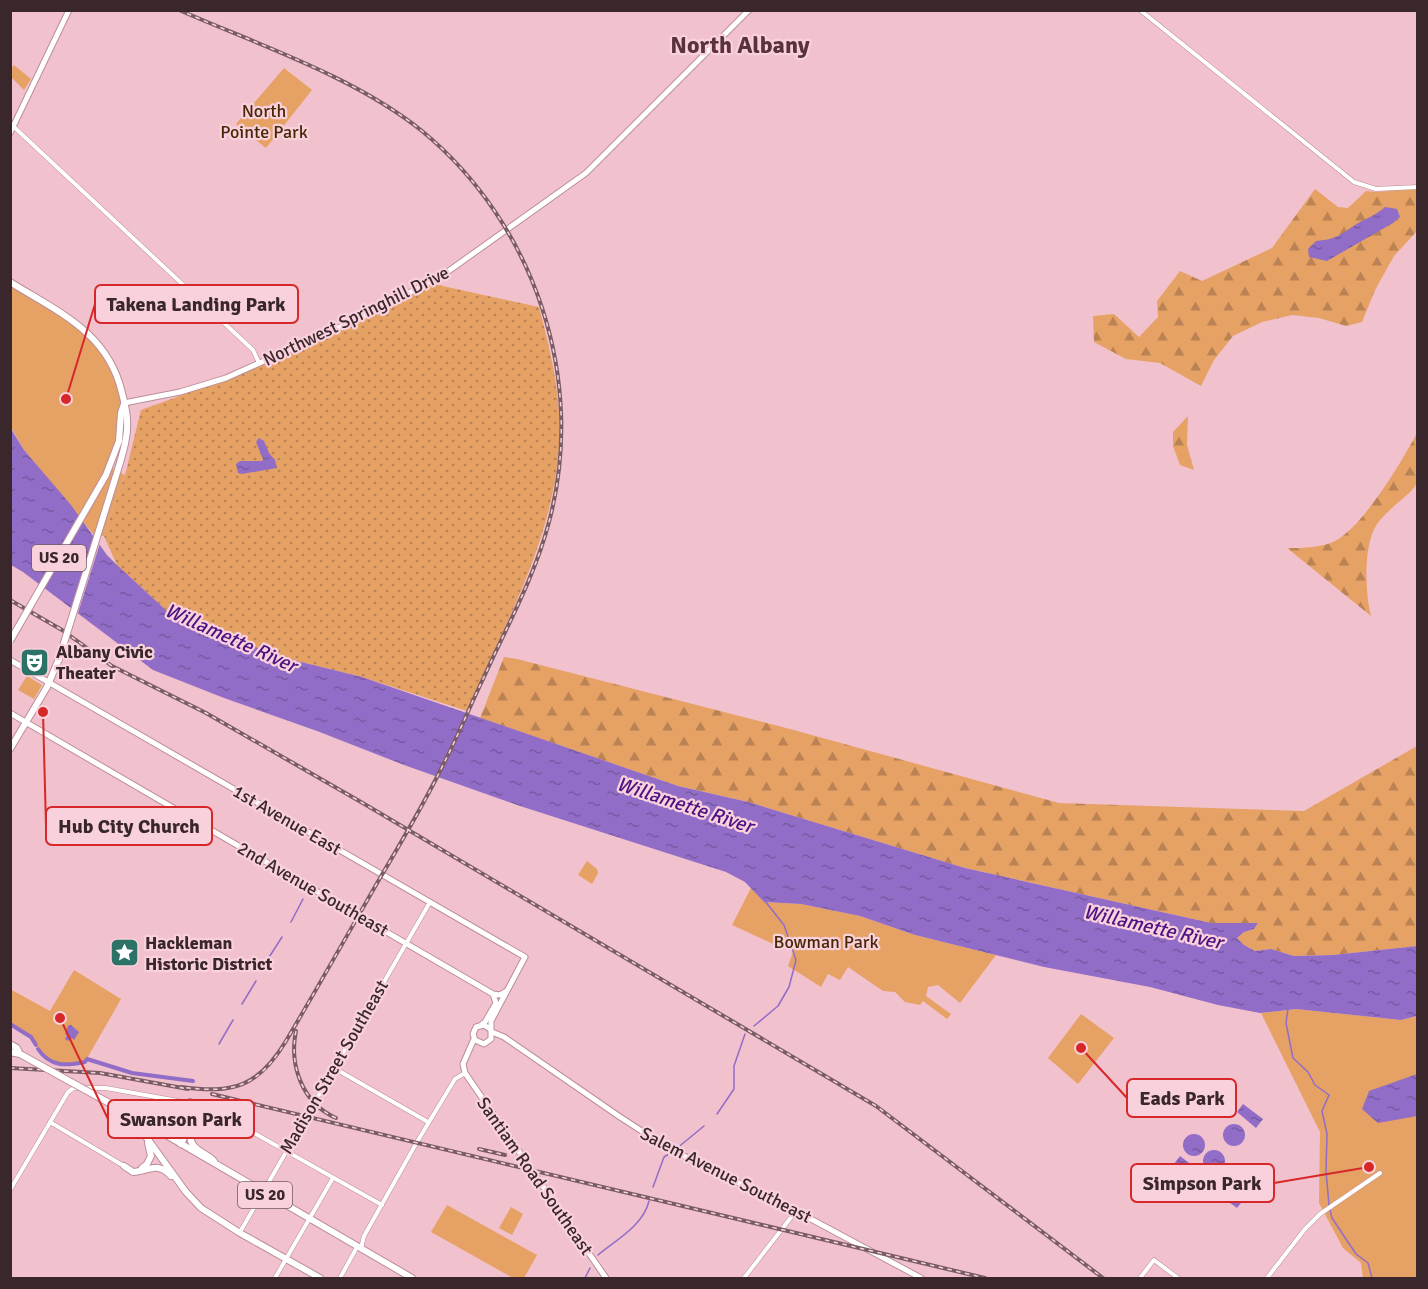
<svg xmlns="http://www.w3.org/2000/svg" width="1428" height="1289" font-family="Signika,sans-serif">
  <style>
    .grass { fill: url(#grass-dots) }
    .forest { fill: url(#forest-firs) }
    .green { fill: #e6a164 }
    .water { fill: url(#water-ripples) }
    .pier { fill: #f2c1ce }
    .lines { fill: none; stroke-linecap: round; stroke-linejoin: round }
    .stream { stroke: #916dc7; stroke-width: 1.5 }
    .canal { stroke: #916dc7; stroke-width: 4 }
    .minor-casing { stroke: #bb8d99; stroke-width: 5 }
    .major-casing { stroke: #bb8d99; stroke-width: 7 }
    .highway-casing { stroke: #bb8d99; stroke-width: 8 }
    .minor { stroke: #fff; stroke-width: 4 }
    .major { stroke: #fff; stroke-width: 5 }
    .highway { stroke: #fff; stroke-width: 6 }
    .rail-casing { stroke: #7a5c64; stroke-width: 4 }
    .rail { stroke: #f9d1dc; stroke-width: 1.5; stroke-dasharray: 4.5; stroke-linecap: butt }
    .highway-bridge-casing { stroke: #bb8d99; stroke-width: 8; stroke-linecap: butt }
    .highway-bridge { stroke: #fff; stroke-width: 6 }
    .labels { text-anchor: middle; dominant-baseline: central; stroke-width: 4.5; stroke-linejoin: round; paint-order: stroke }
    .shield { fill: #f9d1dc; stroke: #735a61; stroke-width: 1.5 }
    .shield-label { font-size: 16px; font-weight: bold; fill: #3a272c }
    .park-label { font-size: 18px; fill: #482706; stroke: #f9d1dc }
    .street-label { font-size: 18px; fill: #3a272c; stroke: #f9d1dc }
    .poi-label { font-size: 18px; font-weight: bold; fill: #3a272c; stroke: #f9d1dc; text-anchor: start }
    .water-label { font-size: 20px; font-style: italic; fill: #4b1381; stroke: #f9d1dc }
    .district-label { font-size: 24px; font-weight: bold; fill: #59323e; stroke: #f9d1dc }
    .leader { fill: none; stroke: #d62828; stroke-width: 2 }
    .callout-dot { fill: #d62828; stroke: #f9d1dc; stroke-width: 2 }
    .callout { fill: #f9d1dc; stroke: #d62828; stroke-width: 2 }
    .callout-label { font-size: 20px; text-anchor: middle; font-weight: bold; fill: #3a272c }
  </style>
  <defs>
    <pattern id="grass-dots" width="8" height="8" patternUnits="userSpaceOnUse" patternTransform="scale(1.5)"><rect width="8" height="8" fill="#e6a164"/><path d="M2 2h.1M6 6h.1" fill="none" stroke="#bb8353" stroke-width="1.8" stroke-linecap="round"/></pattern>
    <pattern id="forest-firs" width="22" height="20" patternUnits="userSpaceOnUse" patternTransform="scale(1.5)"><rect width="22" height="20" fill="#e6a164"/><path d="M5 1l3.5 6h-7zM16 11l3.5 6h-7z" fill="#bb8353"/></pattern>
    <pattern id="water-ripples" width="26" height="14" patternUnits="userSpaceOnUse" patternTransform="scale(1.5)"><rect width="26" height="14" fill="#916dc7"/><path d="M2 4q2-2 4 0t4 0M15 11q2-2 4 0t4 0" fill="none" stroke="#775aa2"/></pattern>
  </defs>
  <rect width="100%" height="100%" fill="#f2c1ce"/>
  <path class="grass" d="M429,283L539,307C547,338 555,369 558,401C570,510 509,615 467,711L362,677L289,659L227,637L168,612L117,565L104,536L125,475L141,410C241,376 334,328 429,283Z"/>
  <g class="forest">
    <path d="M1315,189L1338,207L1348,208L1366,191L1376,192L1417,189V231L1394,256L1375,290L1362,322L1346,326L1319,318L1292,315L1262,322L1233,336L1214,360L1201,386L1160,363L1126,359L1094,342L1093,316L1114,314L1139,337L1158,317L1157,301L1180,271L1202,281L1272,248Z"/>
    <path d="M1188,416L1187,445L1194,470L1180,465L1173,446V432Z"/>
    <path d="M1417,433C1418,446 1420,468 1418,480C1415,491 1400,500 1393,507C1387,513 1381,518 1377,524C1363,545 1365,592 1371,616L1287,548C1303,548 1322,548 1337,540C1365,523 1401,463 1417,433Z"/>
    <path d="M504,657L517,659L790,729L1059,803L1304,811L1417,746V946L1333,955L1294,956L1271,949L1255,951L1244,945L1237,938L1244,932L1254,929L1258,923H1211L965,868L748,802L678,786L480,718Z"/>
  </g>
  <g class="green">
    <path d="M14,65L31,79L24,90L11,77V69Z"/>
    <path d="M284,68L312,90L266,148L236,124Z"/>
    <path d="M11,282L91,335L120,384L121,414L110,467L125,475L104,536L94,535L24,450L11,427Z"/>
    <path d="M27,676L42,685L34,699L18,690Z"/>
    <path d="M587,861L597,869L598,873L592,884L578,875Z"/>
    <path d="M751,888L764,902L801,904L860,916L915,935L996,955L960,1003L938,985L928,987L926,996L951,1014L947,1019L923,1001L920,1005L905,1002L895,992L883,991L848,967L840,980L828,974L821,987L788,966L794,949L780,947L732,925Z"/>
    <path d="M74,970L121,999L85,1062L72,1065L47,1060L31,1037L11,1024L10,989L50,1011Z"/>
    <path d="M1296,1009L1401,1020L1417,1016V1278H1363L1361,1263L1343,1248L1319,1203L1320,1132L1261,1013Z"/>
    <path d="M1081,1014L1114,1038L1078,1084L1048,1058Z"/>
    <path d="M447,1205L537,1255L524,1278H513L431,1232Z"/>
    <path d="M511,1207L523,1214L512,1235L499,1228Z"/>
  </g>
  <g class="water">
    <path d="M1385,207L1397,209L1400,217L1393,223L1327,261L1309,257L1308,249L1316,241C1340,239 1341,233 1360,222C1370,217 1377,214 1385,207Z"/>
    <path d="M10,427L24,450L71,505L107,555L117,565L168,612L227,637L289,659L362,677L678,786L748,802L965,868L1211,923H1258L1254,929L1244,932L1237,938L1244,945L1255,951L1271,949L1294,956L1333,955L1417,946V1016L1401,1020L1296,1009L1260,1013L1218,1005L1150,987L1044,967L915,935L860,916L801,904L764,902L745,882L726,872L520,806L404,765L317,731L224,698L153,670L23,572L11,565Z"/>
    <path d="M259,438L264,441L269,453L275,460L277,468L242,474L238,473L236,464L240,461H262L263,459L256,442Z"/>
    <path d="M71,1025L79,1032L74,1040L72,1038L68,1041L65,1039L67,1035L65,1034L68,1026Z"/>
    <path d="M1417,1074V1116L1378,1123L1362,1109L1369,1091Z"/>
    <path d="M1243,1104L1263,1119L1256,1128L1237,1112Z"/>
    <circle cx="1234" cy="1135" r="11"/>
    <circle cx="1194" cy="1145" r="11"/>
    <circle cx="1214" cy="1161" r="11"/>
    <path d="M1180,1156L1209,1178L1196,1194L1168,1172Z"/>
    <path d="M1251,1168L1262,1176L1237,1208L1226,1200Z"/>
  </g>
  <path class="pier" d="M95,532L101,540L77,616L70,611Z"/>
  <g class="lines">
    <g class="stream">
      <path d="M291,922L303,899"/>
      <path d="M266,962L282,937"/>
      <path d="M242,1004L256,981"/>
      <path d="M1288,1009L1286,1023L1293,1058L1308,1072L1315,1085L1329,1095L1322,1111L1327,1134L1326,1171L1329,1205"/>
      <path d="M754,1026L778,1006L789,987L796,960L784,925L765,901"/>
      <path d="M219,1044L233,1020"/>
      <path d="M717,1114L734,1089V1066L745,1034"/>
      <path d="M676,1149L704,1126"/>
      <path d="M653,1187L664,1157L672,1152"/>
      <path d="M1330,1210L1332,1218L1356,1254L1368,1263L1372,1278"/>
      <path d="M598,1255C616,1240 643,1226 649,1201"/>
      <path d="M585,1278L590,1268"/>
    </g>
    <g class="canal">
      <path d="M10,1024L31,1037L36,1045"/>
      <path d="M38,1049C50,1067 66,1066 85,1062L87,1059L132,1073L193,1081"/>
    </g>
    <defs>
      <g id="minor">
        <path d="M1140,10L1354,182L1376,189L1418,187"/>
        <path d="M14,127L253,350L259,363"/>
        <path d="M334,1068L428,1122"/>
        <path d="M50,1122L124,1166"/>
        <path d="M10,1190L68,1092L74,1088H106L206,1106L382,1205"/>
        <path d="M240,1232L430,902"/>
        <path d="M362,1250V1244L364,1236L417,1142L455,1079L465,1073"/>
        <path d="M275,1278L333,1178"/>
        <path d="M340,1278L357,1247"/>
        <path d="M744,1278L796,1211"/>
        <path d="M1140,1278L1154,1260L1178,1278"/>
        <path d="M1267,1278L1305,1229L1320,1214L1380,1173"/>
      </g>
      <g id="major">
        <path d="M10,133L69,10"/>
        <path d="M124,403L180,392L226,378L369,314L443,275L586,173L749,10"/>
        <path d="M10,660L525,957L491,1021V1039L484,1044L475,1040L473,1034L476,1027L484,1025L490,1029"/>
        <path d="M10,713L493,994L500,995L505,992"/>
        <path d="M481,1025L485,1022L496,1003L493,994"/>
        <path d="M492,1032L504,1037L620,1117L668,1148L796,1211L921,1278"/>
        <path d="M474,1039L463,1064L465,1073L606,1278"/>
      </g>
      <g id="highway">
        <path d="M10,282C58,312 108,332 122,393C126,408 129,422 126,438C124,452 119,465 115,479"/>
        <path d="M106,475L119,441L121,413L124,404"/>
        <path d="M10,749L47,687L59,659"/>
        <path d="M10,1044L17,1048L20,1054"/>
        <path d="M10,1052L20,1054"/>
        <path d="M100,1098L130,1114L412,1278"/>
        <path d="M211,1108C203,1115 183,1135 194,1146C199,1152 208,1155 214,1161"/>
        <path d="M118,1111L144,1134L186,1192L201,1208L240,1233L320,1278"/>
        <path d="M201,1118V1104"/>
        <path d="M181,1144L194,1118L190,1102"/>
        <path d="M124,1166L133,1172C149,1171 158,1161 171,1176"/>
        <path d="M142,1168L147,1164L151,1156L148,1143"/>
      </g>
    </defs>
    <use href="#minor" class="minor-casing"/>
    <use href="#major" class="major-casing"/>
    <use href="#highway" class="highway-casing"/>
    <use href="#minor" class="minor"/>
    <use href="#major" class="major"/>
    <use href="#highway" class="highway"/>
    <defs>
      <g id="rail">
        <path d="M179,10C259,45 355,77 422,131C535,224 587,380 549,522C535,576 507,626 484,677C470,706 458,736 443,765C424,804 402,841 380,878C349,932 318,987 286,1041C258,1087 234,1094 181,1087"/>
        <path d="M10,600L62,630L112,666L206,713L361,802L876,1106L1103,1278"/>
        <path d="M296,1031C289,1065 302,1103 336,1118"/>
        <path d="M10,1068L100,1073L188,1089"/>
        <path d="M212,1094L985,1278"/>
        <path d="M479,1149L505,1155"/>
      </g>
    </defs>
    <use href="#rail" class="rail-casing"/>
    <use href="#rail" class="rail"/>
    <defs>
      <g id="highway-bridge">
        <path d="M10,641L106,475"/>
        <path d="M59,659L115,479"/>
        <path d="M20,1054L100,1098"/>
      </g>
    </defs>
    <use href="#highway-bridge" class="highway-bridge-casing"/>
    <use href="#highway-bridge" class="highway-bridge"/>
  </g>
  <defs>
    <symbol id="theatre-square" viewBox="-11 -11 22 22"><rect x="-9" y="-9" width="18" height="18" rx="4" fill="#2d7267" stroke="#f9d1dc"/><path d="M-5-5.5Q0-4 5-5.5V0Q5 5 0 6Q-5 5-5 0ZM-3.3-2.5H-1v1.5H-3.3ZM1-2.5H3.3v1.5H1ZM-2.8 1Q0 5.5 2.8 1Z" fill="#fff"/></symbol>
    <symbol id="sight-square" viewBox="-11 -11 22 22"><rect x="-9" y="-9" width="18" height="18" rx="4" fill="#2d7267" stroke="#f9d1dc"/><path d="M0-6L1.8-2.2L6-1.7L2.9 1.2L3.7 5.4L0 3.3L-3.7 5.4L-2.9 1.2L-6-1.7L-1.8-2.2Z" fill="#fff"/></symbol>
  </defs>
  <g fill-rule="evenodd">
    <use href="#theatre-square" x="18" y="646" width="33" height="33"/>
    <use href="#sight-square" x="108" y="936" width="33" height="33"/>
  </g>
  <g class="labels">
    <g class="shield">
      <rect x="32" y="545" width="54" height="26" rx="4.5"/>
      <rect x="238" y="1182" width="54" height="26" rx="4.5"/>
    </g>
    <g class="shield-label">
      <text x="59" y="558">US 20</text>
      <text x="265" y="1195">US 20</text>
    </g>
    <g class="park-label">
      <text x="264" y="111">North<tspan x="264" dy="21">Pointe Park</tspan></text>
      <text x="826" y="942">Bowman Park</text>
    </g>
    <g class="street-label">
      <text transform="translate(356 316) rotate(-26)">Northwest Springhill Drive</text>
      <text transform="translate(287 820) rotate(30)">1st Avenue East</text>
      <text transform="translate(313 889) rotate(30)">2nd Avenue Southeast</text>
      <text transform="translate(334 1067) rotate(-60)">Madison Street Southeast</text>
      <text transform="translate(726 1175) rotate(27)">Salem Avenue Southeast</text>
      <text transform="translate(535 1176) rotate(55)">Santiam Road Southeast</text>
    </g>
    <g class="poi-label">
      <text x="56" y="652">Albany Civic<tspan x="56" dy="21">Theater</tspan></text>
      <text x="145" y="943">Hackleman<tspan x="145" dy="21">Historic District</tspan></text>
    </g>
    <g class="water-label">
      <text transform="translate(231 638) rotate(24)">Willamette River</text>
      <text transform="translate(685 805) rotate(18)">Willamette River</text>
      <text transform="translate(1153 927) rotate(13)">Willamette River</text>
    </g>
    <g class="district-label">
      <text x="740" y="45">North Albany</text>
    </g>
  </g>
  <path class="leader" d="M66 399L95 304M43 712L46 826M1081 1048L1127 1098M60 1018L108 1119M1369 1167L1274 1183"/>
  <g class="callout-dot">
    <circle cx="66" cy="399" r="6"/>
    <circle cx="43" cy="712" r="6"/>
    <circle cx="1081" cy="1048" r="6"/>
    <circle cx="60" cy="1018" r="6"/>
    <circle cx="1369" cy="1167" r="6"/>
  </g>
  <g class="callout">
    <rect x="95" y="285" width="203" height="38" rx="6"/>
    <rect x="46" y="807" width="166" height="38" rx="6"/>
    <rect x="1127" y="1079" width="109" height="38" rx="6"/>
    <rect x="108" y="1100" width="146" height="38" rx="6"/>
    <rect x="1131" y="1164" width="143" height="38" rx="6"/>
  </g>
  <g class="callout-label">
    <text x="196" y="311">Takena Landing Park</text>
    <text x="129" y="833">Hub City Church</text>
    <text x="1182" y="1105">Eads Park</text>
    <text x="181" y="1126">Swanson Park</text>
    <text x="1202" y="1190">Simpson Park</text>
  </g>
  <rect width="1428" height="1289" fill="none" stroke="#3a272c" stroke-width="24"/>
</svg>
